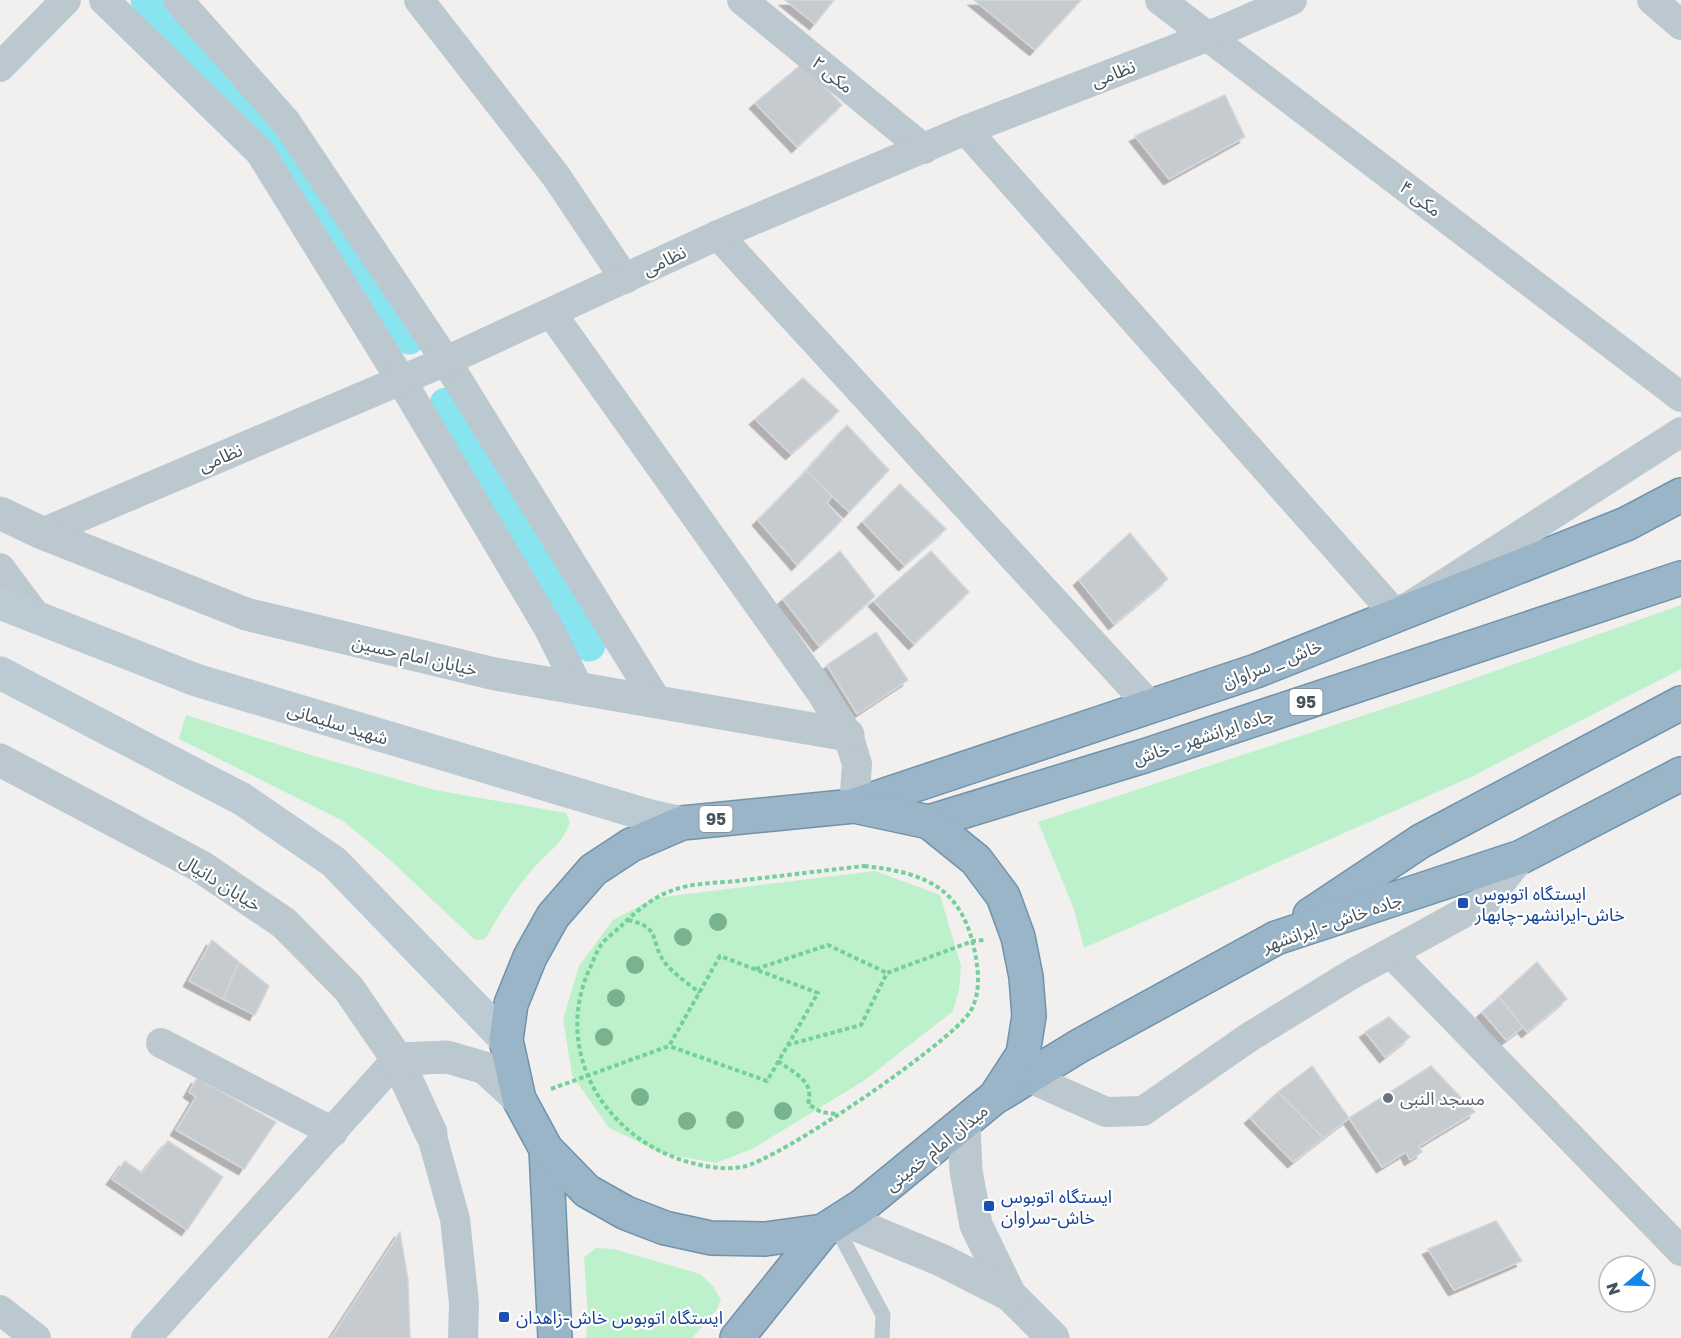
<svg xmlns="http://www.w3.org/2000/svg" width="1681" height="1338" font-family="'Golos Text','Noto Sans Arabic',sans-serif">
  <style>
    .green { fill: #bcf1cb }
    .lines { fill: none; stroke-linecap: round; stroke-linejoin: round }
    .canal { stroke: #88e5ef; stroke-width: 33 }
    .building { fill: #c6cbcf; stroke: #d3d6db; stroke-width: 1.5; filter: url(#shadow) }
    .trunk-casing { stroke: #7093ab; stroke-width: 36 }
    .path { stroke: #73d098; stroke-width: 4; stroke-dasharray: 4.5 3; stroke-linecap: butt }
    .service { stroke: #bcc8cf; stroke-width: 15 }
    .minor { stroke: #bcc8cf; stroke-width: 30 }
    .tertiary { stroke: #bcc8cf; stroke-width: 33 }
    .secondary { stroke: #bccad4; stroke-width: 33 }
    .trunk { stroke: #9ab5c8; stroke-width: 33 }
    .tree { fill: #78b38e }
    .transit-dot { fill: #1a4fb4; stroke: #fff; stroke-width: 2 }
    .worship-dot { fill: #6b7280; stroke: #fff; stroke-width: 2 }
    .labels { text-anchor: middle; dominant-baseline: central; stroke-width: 4.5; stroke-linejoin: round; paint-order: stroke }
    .shield { fill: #fff; stroke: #7e888e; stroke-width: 1.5 }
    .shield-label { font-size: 16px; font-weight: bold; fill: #46555d }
    .street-label { font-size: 18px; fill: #46555d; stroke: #fff }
    .transit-label { font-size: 18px; fill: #164399; stroke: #fff; text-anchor: start }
    .worship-label { font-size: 18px; fill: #5b616d; stroke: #fff; text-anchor: start }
  </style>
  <defs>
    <filter id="shadow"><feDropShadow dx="-5.5" dy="5.5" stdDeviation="0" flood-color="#0004"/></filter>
  </defs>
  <rect width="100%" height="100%" fill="#f2efef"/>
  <g class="green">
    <path d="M1681,605V669L1471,777L1084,948L1074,909L1038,822L1444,689Z"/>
    <path d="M186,715L314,756L435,790L566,813L570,822C561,847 549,850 533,869C514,890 500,914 485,939L475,940L388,858L343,821L179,739Z"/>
    <path d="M875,871L940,895L961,966L959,990L953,1011L865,1080L754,1148L716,1163L661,1153L609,1128L572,1075L563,1019L579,966L613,920L655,898Z"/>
    <path d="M596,1248L614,1249L700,1274L713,1286L721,1300L717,1309L692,1338H586L588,1318L584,1257Z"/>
  </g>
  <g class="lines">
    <g class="canal">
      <path d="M147,0L281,137L409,338"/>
      <path d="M446,404L589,645"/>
    </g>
  </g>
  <g class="building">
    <path d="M785,0H834L815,24Z"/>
    <path d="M974,0H1081L1035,50Z"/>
    <path d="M802,64L842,105L797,147L755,103Z"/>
    <path d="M1225,95L1245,137L1169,179L1135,136Z"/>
    <path d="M803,378L839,411L791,454L755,419Z"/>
    <path d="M847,425L889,470L849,512L806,471Z"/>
    <path d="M806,471L832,496L827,503L842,520L797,565L758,520Z"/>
    <path d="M900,484L946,529L904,565L863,522Z"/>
    <path d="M1130,533L1168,579L1114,624L1079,580Z"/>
    <path d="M840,551L875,596L819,646L783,599Z"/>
    <path d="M931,551L969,592L914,644L874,601Z"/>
    <path d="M876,632L908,680L857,714L827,665Z"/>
    <path d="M212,940L239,962L223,999L189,981Z"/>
    <path d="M239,962L269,986L255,1015L223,999Z"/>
    <path d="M1537,962L1567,999L1527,1032L1499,997Z"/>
    <path d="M1499,997L1523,1027L1506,1040L1482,1012Z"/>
    <path d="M1389,1017L1410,1037L1385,1057L1365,1032Z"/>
    <path d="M1312,1066L1349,1118L1323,1138L1278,1092Z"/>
    <path d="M1431,1066L1475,1112L1419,1146L1422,1152L1410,1160L1406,1152L1382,1167L1349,1118Z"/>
    <path d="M197,1078L276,1122L244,1169L176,1130L196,1097L189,1092Z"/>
    <path d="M1278,1092L1323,1138L1293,1162L1250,1118Z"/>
    <path d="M168,1141L223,1177L187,1230L112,1179L125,1161L142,1173Z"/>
    <path d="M1496,1221L1522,1261L1454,1290L1428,1249Z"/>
    <path d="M400,1232L408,1280L410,1338H331Z"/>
  </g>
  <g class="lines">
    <defs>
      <g id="trunk">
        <path d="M855,805L1256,671L1626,524L1681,495"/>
        <path d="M929,822L1144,756L1681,578"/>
        <path d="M1310,915L1421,841L1681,703"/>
        <path d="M999,1095L1079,1046L1276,938L1521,857L1681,774"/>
        <path d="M546,1149L555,1338"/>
        <path d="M737,1338L823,1231L862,1206L995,1097L1023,1054L1029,1016L1026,977L1018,937L1003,896L976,860L929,822L854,806L682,823L631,845L593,870L553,916L530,957L511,1004L506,1040L519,1099L546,1149L587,1191L626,1213L665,1228L711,1238L765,1239L823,1231"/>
      </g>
    </defs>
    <use href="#trunk" class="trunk-casing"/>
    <g class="path">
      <path d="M864,866C929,873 964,889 976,958C979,976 980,995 970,1012C949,1044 779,1160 742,1167C725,1170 708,1167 692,1163C607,1141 552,1054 589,970C593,962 596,952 601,945C606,938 615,932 621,926C634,913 653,897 671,891C690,883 716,883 737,881C779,876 821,871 864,866Z"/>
      <path d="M628,920C663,927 649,943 666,964C675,975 689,984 700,993"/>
      <path d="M756,969L828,945L887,973"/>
      <path d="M787,1045L861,1025L887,973L973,941L984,940"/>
      <path d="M778,1061C794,1073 815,1081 808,1104L821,1112L836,1114"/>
      <path d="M551,1089L669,1046L720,956L818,993L767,1081L669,1046"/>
    </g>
    <path class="service" d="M834,1223L883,1315L882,1338"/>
    <g class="minor">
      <path d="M104,0L260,152L401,380L548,627L579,689"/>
      <path d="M178,0L286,122L446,361L658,703"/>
      <path d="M419,0L556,176L625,279"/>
      <path d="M742,0L924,149"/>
      <path d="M1160,0L1681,397"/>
      <path d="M1652,0L1681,25"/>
      <path d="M0,67L66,0"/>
      <path d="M966,130L1396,615L1681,432"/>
      <path d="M718,235L1151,707"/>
      <path d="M552,314L821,692L848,735L857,764L854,806"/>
      <path d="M42,533L446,361L718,235L966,130L1209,36L1292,0"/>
      <path d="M0,568L38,619"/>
      <path d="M1391,953L1681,1251"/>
      <path d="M161,1043L333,1132"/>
      <path d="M1030,1078L1106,1112L1143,1111L1248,1038L1352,974L1487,900L1521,857"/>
      <path d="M431,1133L455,1219L464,1303L463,1338"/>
      <path d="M0,1310L36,1338"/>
      <path d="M146,1338L397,1059"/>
    </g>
    <g class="tertiary">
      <path d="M0,513L42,533L246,614L495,674L848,735"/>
      <path d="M0,760L200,866L284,923L349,989L397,1059L431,1133"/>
      <path d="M397,1059L447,1057L485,1068L519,1099"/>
      <path d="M964,1126L966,1171L976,1225L1010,1295L1053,1338"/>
      <path d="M842,1219L941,1260L1010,1295"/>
    </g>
    <g class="secondary">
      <path d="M0,603L196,680L647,815L682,823"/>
      <path d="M0,673L242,799L334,862L506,1040"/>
    </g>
    <use href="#trunk" class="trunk"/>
  </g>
  <g class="tree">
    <circle cx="718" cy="922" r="9"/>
    <circle cx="683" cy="937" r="9"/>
    <circle cx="635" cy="965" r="9"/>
    <circle cx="616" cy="998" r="9"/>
    <circle cx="604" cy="1037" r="9"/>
    <circle cx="640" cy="1097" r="9"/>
    <circle cx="783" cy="1111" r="9"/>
    <circle cx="735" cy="1120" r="9"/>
    <circle cx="687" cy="1121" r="9"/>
  </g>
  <g class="transit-dot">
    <rect x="1457" y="897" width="12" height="12" rx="3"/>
    <rect x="983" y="1200" width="12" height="12" rx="3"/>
    <rect x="498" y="1311" width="12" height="12" rx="3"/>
  </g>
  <circle class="worship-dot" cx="1388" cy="1098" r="6"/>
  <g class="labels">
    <g class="shield">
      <rect x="1289.5" y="689" width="33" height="26" rx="4.5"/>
      <rect x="699.5" y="806" width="33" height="26" rx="4.5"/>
    </g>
    <g class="shield-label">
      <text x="1306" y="702">95</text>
      <text x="716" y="819">95</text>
    </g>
    <g class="street-label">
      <text transform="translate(1113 73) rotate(-21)">نظامی</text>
      <text transform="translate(833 74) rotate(39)">مکی ۲</text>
      <text transform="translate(1421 198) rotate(37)">مکی ۴</text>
      <text transform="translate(664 260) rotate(-26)">نظامی</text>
      <text transform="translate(220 457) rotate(-23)">نظامی</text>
      <text transform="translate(415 655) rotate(13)">خیابان امام حسین</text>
      <text transform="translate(1272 663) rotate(-21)">خاش _ سراوان</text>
      <text transform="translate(338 723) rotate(17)">شهید سلیمانی</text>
      <text transform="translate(1203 736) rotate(-18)">جاده ایرانشهر - خاش</text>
      <text transform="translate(221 882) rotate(32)">خیابان دانیال</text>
      <text transform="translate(1332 922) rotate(-19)">جاده خاش - ایرانشهر</text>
      <text transform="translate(936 1147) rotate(-39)">میدان امام خمینی</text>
    </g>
    <g class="transit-label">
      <text x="1475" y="893">ایستگاه اتوبوس<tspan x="1475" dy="21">خاش-ایرانشهر-چابهار</tspan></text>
      <text x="1001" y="1196">ایستگاه اتوبوس<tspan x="1001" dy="21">خاش-سراوان</tspan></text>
      <text x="516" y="1317">ایستگاه اتوبوس خاش-زاهدان</text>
    </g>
    <g class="worship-label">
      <text x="1400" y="1098">مسجد النبی</text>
    </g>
  </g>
  <g transform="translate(1627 1284) rotate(251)"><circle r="28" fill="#ffffff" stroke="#b5bbbe" stroke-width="1.5"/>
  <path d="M0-4.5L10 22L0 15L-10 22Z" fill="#1387e8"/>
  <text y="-9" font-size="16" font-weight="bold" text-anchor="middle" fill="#46555d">N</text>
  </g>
</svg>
